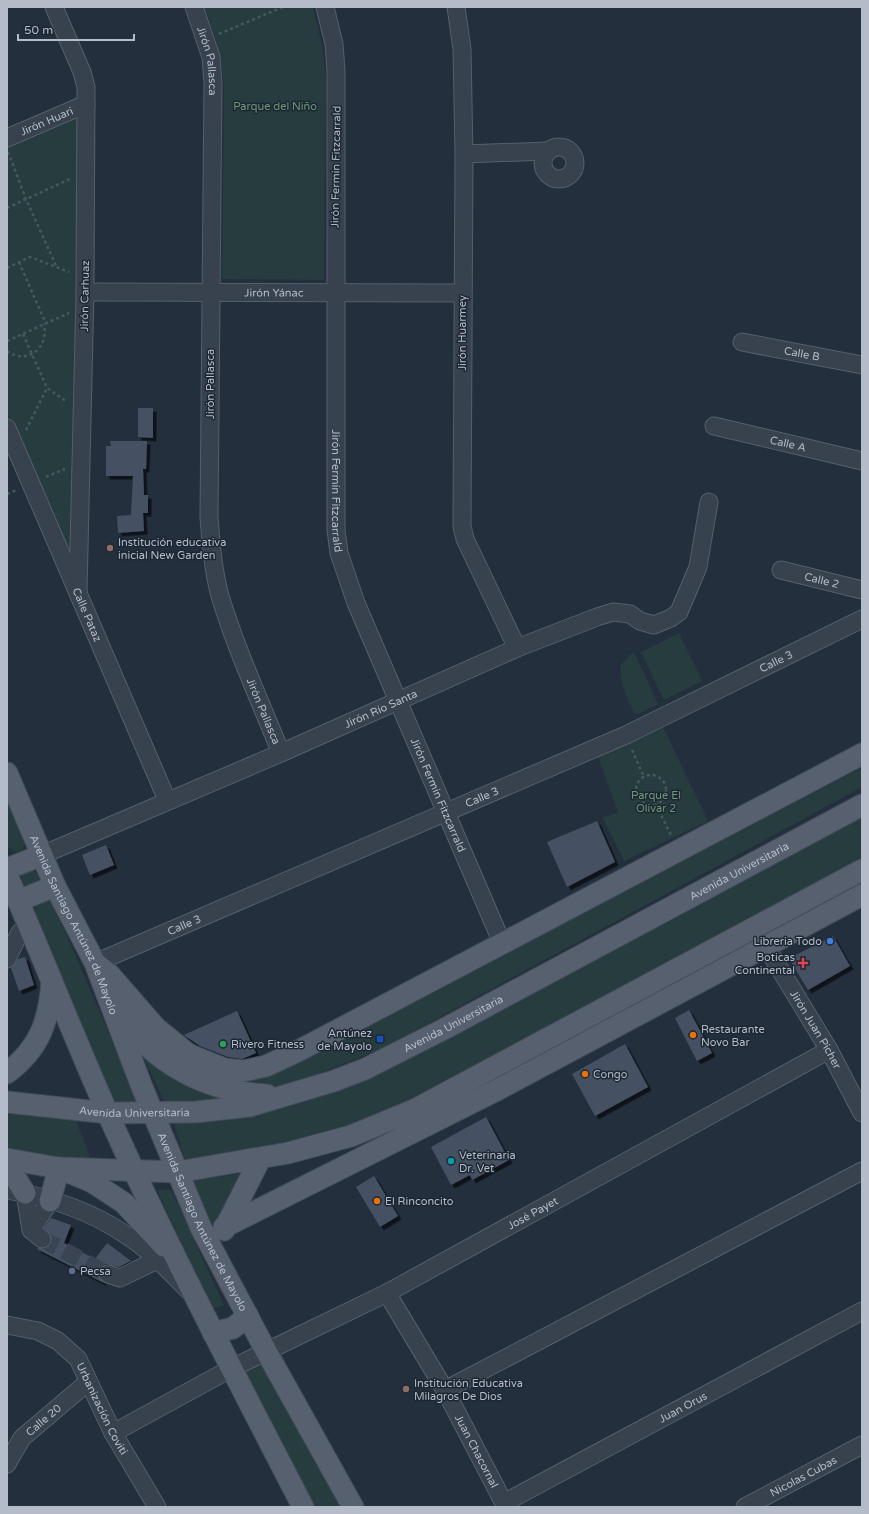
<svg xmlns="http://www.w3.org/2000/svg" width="869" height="1514" font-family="'Varela Round',sans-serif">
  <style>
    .green { fill: #263c3f }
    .building { fill: #455162; filter: url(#shadow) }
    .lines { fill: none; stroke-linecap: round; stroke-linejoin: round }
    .minor-tunnel { stroke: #3a4453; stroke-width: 17; stroke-dasharray: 17 8; stroke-linecap: butt }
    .minor-casing { stroke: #565f6c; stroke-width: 19 }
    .major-casing { stroke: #414a57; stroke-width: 23 }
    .path { stroke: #44595c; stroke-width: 2.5; stroke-dasharray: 3 3; stroke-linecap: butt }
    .minor { stroke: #38414e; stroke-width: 17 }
    .major { stroke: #56606e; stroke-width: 21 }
    .education-dot { fill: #8d6e63; stroke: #1d2633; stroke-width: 1.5 }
    .shop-dot { fill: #3f7fe0; stroke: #1d2633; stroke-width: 1.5 }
    .health-dot { fill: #e0444e; stroke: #1d2633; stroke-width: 1.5 }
    .food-dot { fill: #e8710a; stroke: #1d2633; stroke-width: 1.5 }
    .transit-dot { fill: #1a4fb4; stroke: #1d2633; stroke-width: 1.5 }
    .leisure-dot { fill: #2e9e5b; stroke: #1d2633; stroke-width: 1.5 }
    .culture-dot { fill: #0f9aa8; stroke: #1d2633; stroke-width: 1.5 }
    .service-dot { fill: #5c6f8a; stroke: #1d2633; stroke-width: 1.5 }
    .labels { text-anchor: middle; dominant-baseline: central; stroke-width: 3; stroke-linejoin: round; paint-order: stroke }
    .street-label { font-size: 11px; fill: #b4bcc9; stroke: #1d2633 }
    .park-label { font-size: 11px; fill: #6b9a76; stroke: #1d2633 }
    .poi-label { font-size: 11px; fill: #b4bcc9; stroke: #1d2633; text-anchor: start }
  </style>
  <defs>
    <filter id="shadow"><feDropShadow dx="3.5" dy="3.5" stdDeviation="0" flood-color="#0009"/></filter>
  </defs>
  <rect width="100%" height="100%" fill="#242f3e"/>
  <g class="green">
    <path d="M204,7H313L322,45L326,79L324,280L222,279L224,87C222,59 215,33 204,7Z"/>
    <path d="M71,118L80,121L76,541L71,547L63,541L7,414V145Z"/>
    <path d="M679,633L702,681L664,700L641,652Z"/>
    <path d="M632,653L635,654L658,704L638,714L634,713C627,697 619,683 621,665Z"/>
    <path d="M663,727L708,821L624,861L603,818L618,812L598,757Z"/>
    <path d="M862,768V787L385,1047L301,1081L271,1089L256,1088L204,1067L294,1061Z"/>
    <path d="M7,797L26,841L23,849L16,852L8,847L7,844Z"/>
    <path d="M862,814V859L406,1101L352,1128L323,1136L186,1163L174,1124L231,1117L271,1109Z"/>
    <circle cx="30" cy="879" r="9"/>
    <path d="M52,901L140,1106H116L34,912L36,906L42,902Z"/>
    <path d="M133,1037L229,1099L166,1104Z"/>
    <path d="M7,1110L75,1118L92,1162L7,1151Z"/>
    <path d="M240,1174L220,1219L217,1223L210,1225L188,1181Z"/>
    <path d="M157,1190H171L224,1305L212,1309Z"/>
    <path d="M262,1361L341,1507H313L242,1371Z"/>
  </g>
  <g class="building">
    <path d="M138,408H153V438L138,437Z"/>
    <path d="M110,441H147L146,469H143L144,495H148V513H143L144,531L118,533L117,516L131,515L133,476H106V446H111Z"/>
    <path d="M597,821L615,862L567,887L547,842Z"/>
    <path d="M106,845L114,865L90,875L82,855Z"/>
    <path d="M833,936L850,966L808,990L792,964L794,956Z"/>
    <path d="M25,957L34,985L19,991L11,968L18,959Z"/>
    <path d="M689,1010L712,1053L697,1061L675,1018Z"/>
    <path d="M237,1011L256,1053L242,1059L228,1057L200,1046L184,1035Z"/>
    <path d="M625,1044L648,1087L595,1116L572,1074Z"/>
    <path d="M486,1117L509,1160L472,1180L470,1175L451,1185L431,1147Z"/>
    <path d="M374,1176L398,1216L380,1227L356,1187Z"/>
    <path d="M51,1218L71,1225L64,1243L95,1259L107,1243L131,1261L119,1267L106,1264L102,1266L98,1276L104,1283L37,1249L38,1248H46L52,1241L51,1235L44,1228Z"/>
  </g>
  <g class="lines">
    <path class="minor-tunnel" d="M42,1239L108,1274"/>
    <defs>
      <g id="minor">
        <path d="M54,7L82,72L86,87L85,292L78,591"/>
        <path id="s1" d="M194,7L211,57L213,83L209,517C211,543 213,570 220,596C236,649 260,701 281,753"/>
        <path id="s2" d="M325,7L334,44L336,71V530L339,553L356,603L502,943"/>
        <path d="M456,7L462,49L464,154L462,526L465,539L517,648"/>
        <path id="s3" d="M7,138L86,104"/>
        <circle cx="559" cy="163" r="16"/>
        <path d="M464,154L548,151"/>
        <path id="s4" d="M85,292L462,293"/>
        <path id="s5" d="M742,342L862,365"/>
        <path id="s6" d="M714,426L862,461"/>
        <path id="s7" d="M7,428L167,800"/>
        <path id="s8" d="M781,570L862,590"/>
        <path id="s9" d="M42,855L281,753L517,648L597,617L613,612L630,614L640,621L654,625L671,618L679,612L698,567L709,502"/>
        <path id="s10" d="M767,948L829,1050L862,1113"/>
        <path d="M7,959L19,934L28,923"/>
        <path id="s11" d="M95,963L626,735L862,619"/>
        <path d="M7,1190C48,1197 91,1211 126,1235C150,1250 170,1272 190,1292"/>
        <path d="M25,1193L31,1230L42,1239"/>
        <path d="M31,1230L50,1201"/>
        <path d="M108,1274L120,1278L157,1260"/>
        <path id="s12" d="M387,1293L445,1390L506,1507"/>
        <path id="s13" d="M7,1325L38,1331L58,1341L78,1359L113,1433L157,1507"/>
        <path d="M445,1390L862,1171"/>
        <path id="s14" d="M113,1433L232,1368L387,1293L829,1050"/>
        <path id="s15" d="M7,1464L22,1438L88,1382"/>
        <path id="s16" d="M504,1503L862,1311"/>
        <path id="s17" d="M745,1507L862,1445"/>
      </g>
      <g id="major">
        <path id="s18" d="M7,773L55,886L95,963L142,1087L201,1228L266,1351L353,1507"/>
        <path d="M7,869L42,855"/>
        <path d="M7,875C42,955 73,1035 108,1114C168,1248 236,1377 303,1507"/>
        <path d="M18,901L55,886"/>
        <path d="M95,963L109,974L156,1028L188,1054L195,1057L225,1069L243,1071L266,1066L298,1051L862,754"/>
        <path d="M121,1013C151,1064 209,1092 267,1095"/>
        <path d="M7,1073C40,1048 49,1021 52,981"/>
        <path id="s19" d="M7,1102L108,1113L196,1112L250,1106L334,1081L365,1069L444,1029L862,805"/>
        <path d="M7,1159L59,1168L178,1172L288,1153L351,1136L414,1110L862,870"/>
        <path d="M7,1171L13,1174L25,1193"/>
        <path d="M50,1201L59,1168L92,1182L124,1203L164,1246"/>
        <path d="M224,1227L499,1089L862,895"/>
        <path d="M224,1230L260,1159"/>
        <path d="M213,1333L233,1328L248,1316"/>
      </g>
    </defs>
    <use href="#minor" class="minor-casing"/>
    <use href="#major" class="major-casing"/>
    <g class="path">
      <path d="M219,34L283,7"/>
      <path d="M8,152L26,199L57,268"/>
      <path d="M7,208L70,179"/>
      <path d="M19,262L46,324"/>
      <path d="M7,268L30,257L69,272"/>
      <path d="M23,334L47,388L67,402"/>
      <path d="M7,341L69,313"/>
      <path d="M7,351C28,366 49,347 44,324"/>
      <path d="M26,430L47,388"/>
      <path d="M46,477L65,469"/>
      <path d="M7,494L17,490"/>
      <path d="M632,750L644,777"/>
      <circle cx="651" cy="790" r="15"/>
      <path d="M656,805L671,835"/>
    </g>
    <use href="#minor" class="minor"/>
    <use href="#major" class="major"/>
  </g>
  <g class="education-dot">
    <circle cx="110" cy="548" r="4"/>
    <circle cx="406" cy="1389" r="4"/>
  </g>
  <circle class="shop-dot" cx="830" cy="941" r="4"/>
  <path class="health-dot" d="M801 957h4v4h4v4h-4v4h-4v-4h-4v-4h4z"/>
  <g class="food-dot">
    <circle cx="693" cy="1035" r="4"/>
    <circle cx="585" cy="1074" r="4"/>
    <circle cx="377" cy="1201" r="4"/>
  </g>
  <rect class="transit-dot" x="376" y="1035" width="8" height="8" rx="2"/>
  <circle class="leisure-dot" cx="223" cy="1044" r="4"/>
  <circle class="culture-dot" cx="451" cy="1161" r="4"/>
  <circle class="service-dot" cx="72" cy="1271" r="4"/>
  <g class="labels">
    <g class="street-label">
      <text stroke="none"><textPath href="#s1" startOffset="56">Jirón Pallasca</textPath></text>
      <text stroke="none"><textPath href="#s3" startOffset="43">Jirón Huari</textPath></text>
      <text transform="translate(336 167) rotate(-89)">Jirón Fermín Fitzcarrald</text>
      <text stroke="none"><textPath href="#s4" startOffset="189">Jirón Yánac</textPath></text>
      <text transform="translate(85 296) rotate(-89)">Jirón Carhuaz</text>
      <text transform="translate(462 333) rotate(-90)">Jirón Huarmey</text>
      <text stroke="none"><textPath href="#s5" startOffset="61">Calle B</textPath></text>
      <text transform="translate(210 384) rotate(-90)">Jirón Pallasca</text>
      <text stroke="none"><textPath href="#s6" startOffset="76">Calle A</textPath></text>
      <text stroke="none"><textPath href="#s2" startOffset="485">Jirón Fermín Fitzcarrald</textPath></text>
      <text stroke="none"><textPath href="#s8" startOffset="42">Calle 2</textPath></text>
      <text stroke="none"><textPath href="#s7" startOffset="203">Calle Pataz</textPath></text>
      <text stroke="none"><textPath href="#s11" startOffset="745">Calle 3</textPath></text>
      <text stroke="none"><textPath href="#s9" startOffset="369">Jirón Río Santa</textPath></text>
      <text stroke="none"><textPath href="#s1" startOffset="716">Jirón Pallasca</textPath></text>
      <text stroke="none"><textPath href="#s2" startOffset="809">Jirón Fermín Fitzcarrald</textPath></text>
      <text stroke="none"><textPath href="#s11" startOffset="421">Calle 3</textPath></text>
      <text stroke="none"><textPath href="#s19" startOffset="788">Avenida Universitaria</textPath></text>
      <text stroke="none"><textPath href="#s18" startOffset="166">Avenida Santiago Antúnez de Mayolo</textPath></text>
      <text stroke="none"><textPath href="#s11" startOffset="97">Calle 3</textPath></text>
      <text stroke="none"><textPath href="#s19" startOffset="464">Avenida Universitaria</textPath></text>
      <text stroke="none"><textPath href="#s10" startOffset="95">Jirón Juan Picher</textPath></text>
      <text stroke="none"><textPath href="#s19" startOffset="128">Avenida Universitaria</textPath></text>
      <text stroke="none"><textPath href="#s14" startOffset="474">José Payet</textPath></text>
      <text stroke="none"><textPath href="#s18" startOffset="490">Avenida Santiago Antúnez de Mayolo</textPath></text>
      <text stroke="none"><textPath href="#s16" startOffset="203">Juan Orus</textPath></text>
      <text stroke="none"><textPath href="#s13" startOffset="136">Urbanización Coviti</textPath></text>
      <text stroke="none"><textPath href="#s15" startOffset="58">Calle 20</textPath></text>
      <text stroke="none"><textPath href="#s12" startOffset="182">Juan Chacornal</textPath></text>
      <text stroke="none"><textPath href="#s17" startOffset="66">Nicolas Cubas</textPath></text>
    </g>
    <g class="park-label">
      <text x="275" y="106">Parque del Niño</text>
      <text x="656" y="795">Parque El<tspan x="656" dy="13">Olivar 2</tspan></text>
    </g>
    <g class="poi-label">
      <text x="118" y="542">Institución educativa<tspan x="118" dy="13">inicial New Garden</tspan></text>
      <text x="822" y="941" text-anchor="end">Libreria Todo</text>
      <text x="795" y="957" text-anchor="end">Boticas<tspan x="795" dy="13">Continental</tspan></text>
      <text x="701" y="1029">Restaurante<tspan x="701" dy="13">Novo Bar</tspan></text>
      <text x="372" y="1033" text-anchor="end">Antúnez<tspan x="372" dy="13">de Mayolo</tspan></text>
      <text x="231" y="1044">Rivero Fitness</text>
      <text x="593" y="1074">Congo</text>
      <text x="459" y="1155">Veterinaria<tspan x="459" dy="13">Dr. Vet</tspan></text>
      <text x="385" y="1201">El Rinconcito</text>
      <text x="80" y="1271">Pecsa</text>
      <text x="414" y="1383">Institución Educativa<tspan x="414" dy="13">Milagros De Dios</tspan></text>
    </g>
  </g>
  <rect width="869" height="1514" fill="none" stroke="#b4bcc9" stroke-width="16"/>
  <path d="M18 34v6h116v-6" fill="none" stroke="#b4bcc9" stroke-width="2"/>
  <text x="24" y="34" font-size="12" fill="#b4bcc9" stroke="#1d2633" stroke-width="3" paint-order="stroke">50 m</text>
</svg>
